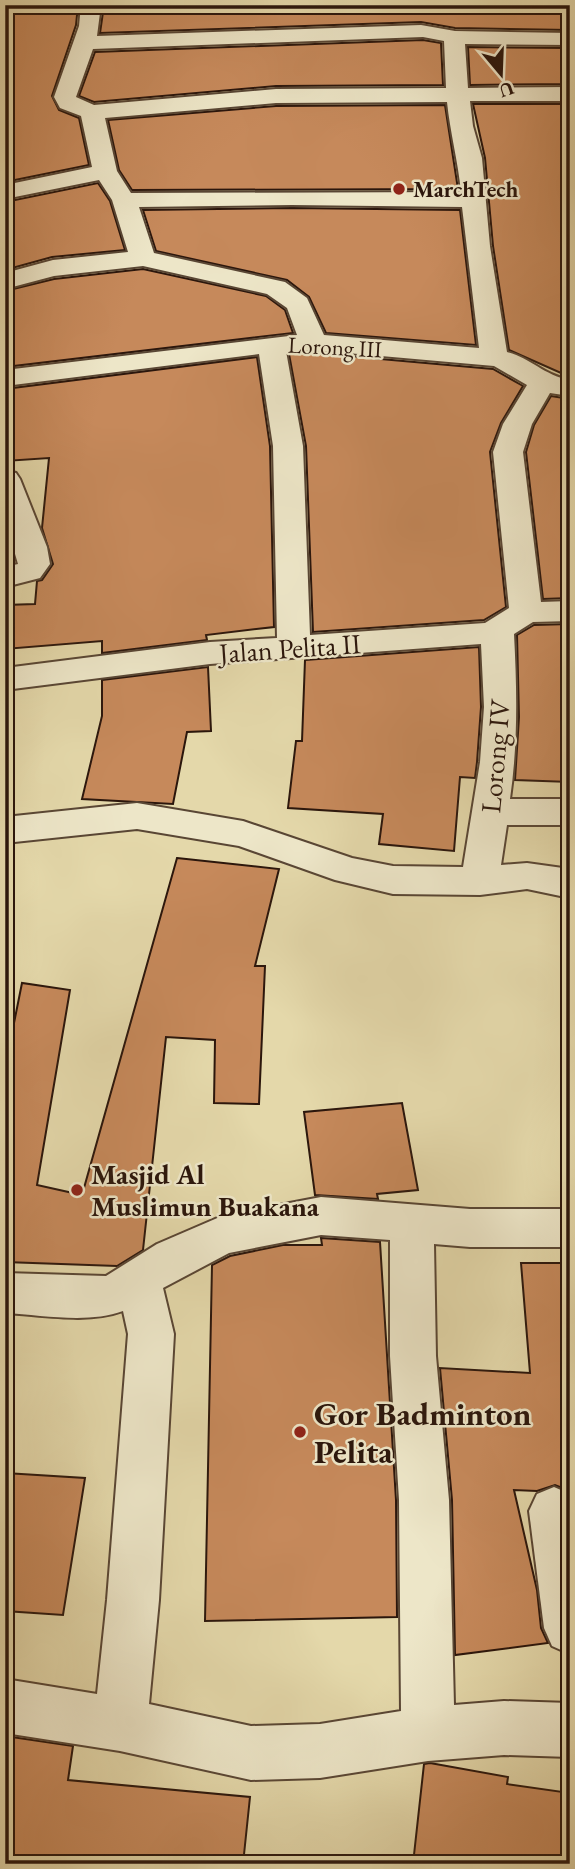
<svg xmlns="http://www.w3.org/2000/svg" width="575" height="1869" font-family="'EB Garamond',serif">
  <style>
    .building { fill: #c6895b; stroke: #2b160c; stroke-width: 2 }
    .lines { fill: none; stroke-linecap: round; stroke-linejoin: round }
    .minor-casing { stroke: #594634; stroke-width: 4 }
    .minor { fill: #ede6c8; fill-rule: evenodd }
    .poi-dot { fill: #8f2418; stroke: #ede6c8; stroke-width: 2.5 }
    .labels { text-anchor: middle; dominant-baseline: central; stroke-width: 5; stroke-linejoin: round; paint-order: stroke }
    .far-poi-label { font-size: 23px; font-weight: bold; fill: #2b160c; stroke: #ede6c8; text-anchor: start }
    .far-street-label { font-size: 23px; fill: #2b160c; stroke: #ede6c8 }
    .street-label { font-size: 28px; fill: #2b160c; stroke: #ede6c8 }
    .poi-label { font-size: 28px; font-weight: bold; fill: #2b160c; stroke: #ede6c8; text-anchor: start }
    .near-poi-label { font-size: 33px; font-weight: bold; fill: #2b160c; stroke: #ede6c8; text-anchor: start }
  </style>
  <rect width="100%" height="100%" fill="#e4d8aa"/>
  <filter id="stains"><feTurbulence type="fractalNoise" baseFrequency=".00286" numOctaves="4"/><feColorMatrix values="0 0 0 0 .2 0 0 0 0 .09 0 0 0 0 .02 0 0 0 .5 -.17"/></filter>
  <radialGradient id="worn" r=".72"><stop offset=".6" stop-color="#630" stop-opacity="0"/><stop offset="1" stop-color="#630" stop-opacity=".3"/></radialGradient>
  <g class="building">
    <path d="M5,5H78L76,25L52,96L59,110L79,118L89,165L5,182Z"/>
    <path d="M104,5H570V30L455,28L421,22L100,33Z"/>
    <path d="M423,40L441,43L443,85L276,86L94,102L79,96L95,52Z"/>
    <path d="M468,47L570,48V84L470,85Z"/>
    <path d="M473,104H570V377L509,350L493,246L485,158Z"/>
    <path d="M445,105L458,189L132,190L119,170L108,120L276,106Z"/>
    <path d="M98,183L110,201L125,250L52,257L5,270V202Z"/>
    <path d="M292,208L460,210L476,345L326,333L309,297L287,280L156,251L143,210Z"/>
    <path d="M143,269L266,296L285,310L293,333L5,367V291L54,279Z"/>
    <path d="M313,353L493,369L523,386L501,423L490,452L506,607L484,620L313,632L306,446L289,354Z"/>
    <path d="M257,357L270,446L274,627L206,635L207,640L102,653V641L5,649V605L35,604L37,581L42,580L53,564L42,528L49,458L5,461V389Z"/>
    <path d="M551,396L570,399V598L543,599L526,452L534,425Z"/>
    <path d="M570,624V782L515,780L519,717L517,635L534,625Z"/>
    <path d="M479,647L481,707L477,762L475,778L460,777L454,851L379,844L383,814L288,808L296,741H302L305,660Z"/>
    <path d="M208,667L211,731L187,732L173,804L82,799L102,716V680Z"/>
    <path d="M177,858L279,869L255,966H265L259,1104L214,1103L215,1040L166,1037L143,1250L117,1266L5,1262V1068L22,983L70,990L37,1185L82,1195Z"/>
    <path d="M402,1103L418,1190L377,1194L378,1199L315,1195L304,1112Z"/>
    <path d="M321,1238L380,1242L396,1500L397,1617L205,1621L212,1265L230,1256L283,1245H322Z"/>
    <path d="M521,1263H570V1491L555,1485L537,1491L514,1490L537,1590L541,1628L548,1643L455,1655L452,1500L440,1368L530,1373Z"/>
    <path d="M5,1473L85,1478L63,1615L5,1611Z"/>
    <path d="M5,1736L73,1746L68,1780L250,1797L243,1864H5Z"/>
    <path d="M430,1763L508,1777L507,1784L570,1793V1864H413L424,1764Z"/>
  </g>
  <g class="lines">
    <defs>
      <g id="minor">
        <path d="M81,5H101L97,36L421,25L455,31L570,33V45L465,44L468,88L570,87V101H470L473,126L482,158L490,246L507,352C531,358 543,375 570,380V396L550,393L532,424L523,452L541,602L570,601V621L533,622L514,634C517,690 518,744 510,799H570V825H507L501,865L527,863L570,869V898L527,889L480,895L393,894L335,880L239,846L137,829L5,843V817L137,803L243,821L352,858L393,866L463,867L480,762L484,707L481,644L210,664L5,690V668L210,642L277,638L273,446L259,354L5,386V370L297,335L287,308L267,294L143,266L54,276L5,289V273L53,260L128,252L112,200L99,180L5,199V185L92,167L81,116L60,108L54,97L79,26ZM423,37L444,41L446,88L276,89L94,105L76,97L93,49ZM447,102C450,132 458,161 461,192L131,193L117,171L105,118L276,103ZM292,205L462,207L479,348L324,335L307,298L285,282L154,253L139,207ZM313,350L494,366L527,385L503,424L493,452L509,608L485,623L310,635L303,446L286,351Z"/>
        <path d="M5,470L16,473L20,479L47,547L50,564L40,578L5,587V567L18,564L5,520Z"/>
        <path d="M321,1197L470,1209H570V1247H470L434,1244L436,1356L449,1500L454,1705L504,1701L570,1703V1757L504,1755L428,1761L320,1778L251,1780L120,1751L5,1733V1679L97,1694L107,1600L128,1334L123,1311C88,1324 42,1315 5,1313V1273L106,1276L157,1244L222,1216ZM321,1235L390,1240V1356L399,1500L401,1711L320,1724L251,1726L149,1704L159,1600L174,1334L163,1288L229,1253Z"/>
        <path d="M554,1487L570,1494V1654L552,1646L544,1628L529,1511L537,1494Z"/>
      </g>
    </defs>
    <use href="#minor" class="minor-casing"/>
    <use href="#minor" class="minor"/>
  </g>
  <g class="poi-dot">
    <circle cx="399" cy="189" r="7"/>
    <circle cx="77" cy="1190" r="7"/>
    <circle cx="300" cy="1432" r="7"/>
  </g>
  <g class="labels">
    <g class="far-poi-label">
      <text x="413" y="189">MarchTech</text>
    </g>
    <g class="far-street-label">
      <text transform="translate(335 347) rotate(3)">Lorong III</text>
    </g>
    <g class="street-label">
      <text transform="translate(290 648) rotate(-4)">Jalan Pelita II</text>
      <text transform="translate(495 756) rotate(-85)">Lorong IV</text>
    </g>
    <g class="poi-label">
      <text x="91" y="1174">Masjid Al<tspan x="91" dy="32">Muslimun Buakana</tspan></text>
    </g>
    <g class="near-poi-label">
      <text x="314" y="1413">Gor Badminton<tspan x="314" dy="38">Pelita</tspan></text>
    </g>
  </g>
  <rect width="575" height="1869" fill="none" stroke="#e4d8aa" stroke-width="28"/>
  <rect x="7" y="7" width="561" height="1855" fill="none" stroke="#2b160c" stroke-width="3.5"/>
  <rect x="14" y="14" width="547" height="1841" fill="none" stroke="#2b160c" stroke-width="2"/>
  <g transform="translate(501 74) rotate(161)" stroke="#ede6c8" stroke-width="5" paint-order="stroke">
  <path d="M0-5L12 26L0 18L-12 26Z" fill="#2b160c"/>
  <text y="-10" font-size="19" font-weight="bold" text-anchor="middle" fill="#2b160c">U</text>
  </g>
  <rect width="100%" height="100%" filter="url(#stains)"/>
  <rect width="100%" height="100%" fill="url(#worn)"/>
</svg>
